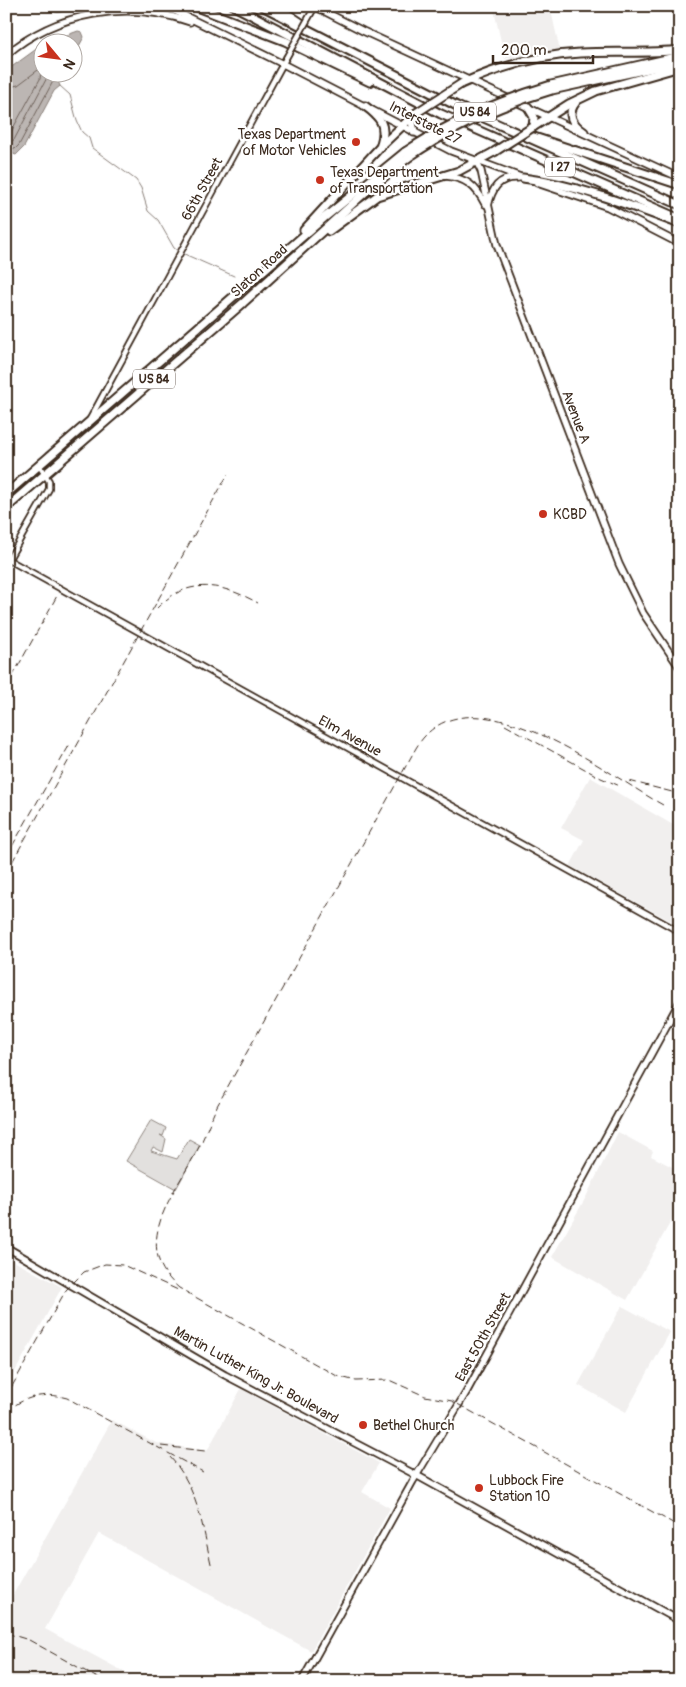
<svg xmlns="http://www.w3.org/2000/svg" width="686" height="1687" font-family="Pangolin,sans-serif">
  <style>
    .built { fill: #f1efee }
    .green { fill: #e2e0de; stroke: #8e857e }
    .water { fill: #bcb6b3; stroke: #887e77 }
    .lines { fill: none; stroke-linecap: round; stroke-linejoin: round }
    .shore { stroke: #6f625a; stroke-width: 1 }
    .stream { stroke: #887e77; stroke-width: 1 }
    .minor-casing { stroke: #3b2a1e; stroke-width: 8 }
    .major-casing { stroke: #3b2a1e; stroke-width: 9 }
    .highway-casing { stroke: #3b2a1e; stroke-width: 11 }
    .minor { stroke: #fff; stroke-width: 4.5 }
    .major { stroke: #fff; stroke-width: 5.5 }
    .highway { stroke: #fff; stroke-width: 7 }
    .rail { stroke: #3b2a1e; stroke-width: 1; stroke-dasharray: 8 4; stroke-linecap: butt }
    .minor-bridge-casing { stroke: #3b2a1e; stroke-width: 8; stroke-linecap: butt }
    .highway-bridge-casing { stroke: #3b2a1e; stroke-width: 11; stroke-linecap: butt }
    .minor-bridge { stroke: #fff; stroke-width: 4.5 }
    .highway-bridge { stroke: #fff; stroke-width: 7 }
    .poi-dot { fill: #c8321e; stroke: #fff; stroke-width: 2 }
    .labels { text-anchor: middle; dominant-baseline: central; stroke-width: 4.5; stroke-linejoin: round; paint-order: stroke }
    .shield { fill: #fff; stroke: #766a62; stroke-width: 1 }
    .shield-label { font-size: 12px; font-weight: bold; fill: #3b2a1e }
    .street-label { font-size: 14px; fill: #3b2a1e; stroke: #fff }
    .poi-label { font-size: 14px; fill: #3b2a1e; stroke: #fff; text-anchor: start }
  </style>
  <rect width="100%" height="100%" fill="#fff"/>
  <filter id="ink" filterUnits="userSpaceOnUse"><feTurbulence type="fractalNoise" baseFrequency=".02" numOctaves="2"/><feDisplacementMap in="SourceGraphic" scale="10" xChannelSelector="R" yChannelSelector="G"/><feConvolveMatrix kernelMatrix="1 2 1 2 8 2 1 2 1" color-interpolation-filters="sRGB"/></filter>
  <g filter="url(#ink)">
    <g class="built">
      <path d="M493,6H550L560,51L515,62L512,57L505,59Z"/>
      <path d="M590,777L680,829V926L570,866L584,840L561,828Z"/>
      <path d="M618,1132L653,1151L651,1156L680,1171V1205L627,1300L552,1257L586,1197Z"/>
      <path d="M6,1257L62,1287L6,1388Z"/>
      <path d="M622,1306L670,1332L626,1412L578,1385Z"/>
      <path d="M241,1389L379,1463L362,1492L390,1508L311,1651L99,1533L45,1629L141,1681H6V1607L112,1420L156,1443L207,1451Z"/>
    </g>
    <path class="green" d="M151,1120L166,1128L163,1136L160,1135L166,1139L163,1152L153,1147L151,1151L177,1159L189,1139L200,1145L176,1189L126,1161Z"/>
    <g class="water">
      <path d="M78,31L82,32L84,37L73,57L72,42H48Z"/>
      <path d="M42,45V72L64,73L58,81L60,86L54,91L24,147L16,155L6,151V71Z"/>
    </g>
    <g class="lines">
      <g class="shore">
        <path d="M6,88L18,85L38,70L41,71L40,79L11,132L6,133"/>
        <path d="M6,141L14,140L50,72"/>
        <path d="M6,147L15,149L19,145L58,72"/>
      </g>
      <g class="stream">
        <path d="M60,86L70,95L77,121L82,132L89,138L92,148L136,180L141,188L148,211L158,220L174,248L178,251"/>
        <path d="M182,253L234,276"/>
      </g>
      <defs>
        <g id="minor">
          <path d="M90,419L286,58"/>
          <path d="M9,560L680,932"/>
          <path d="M6,564L49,489V481L40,467"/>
        </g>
        <g id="major">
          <path d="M48,6L58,8L71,6"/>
          <path d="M165,6L283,64L451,151L526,179"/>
          <path d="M314,6L363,31L680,178"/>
          <path d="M6,55C56,12 128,0 190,22"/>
          <path d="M477,163L481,171L497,245L619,564L643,613L680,668"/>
          <path d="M446,176C466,178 476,186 485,204"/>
          <path d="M537,183L608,207L680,244"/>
          <path d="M488,206C492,189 498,177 518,178"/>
          <path d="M6,1247L225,1375L416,1475L680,1621"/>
          <path d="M302,1681L413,1481L467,1391L680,1001"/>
        </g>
        <g id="highway">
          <path d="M194,6L285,41L370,82"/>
          <path d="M234,6L441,114L680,219"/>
          <path d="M262,6L457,106L680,205"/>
          <path d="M276,6L303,24"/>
          <path d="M461,84C499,67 539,55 580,53C613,51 647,54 680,50"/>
          <path d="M551,85L680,56"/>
          <path d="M552,90L680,62"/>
          <path d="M576,102C566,114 572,124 584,132"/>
          <path d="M365,106C380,117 387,125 381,144"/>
          <path d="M528,107L534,117L533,127"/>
          <path d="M533,127L569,104L596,91L680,67"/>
          <path d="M414,132L412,121L415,115"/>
          <path d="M531,136L680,185"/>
          <path d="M523,178C577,185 629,205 680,224"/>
          <path d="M304,230L380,147L416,113"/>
          <path d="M329,231L377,196L459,171L494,152"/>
          <path d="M6,494L324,218L405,152"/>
          <path d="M6,508L243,303L369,189L409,157"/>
        </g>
      </defs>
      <use href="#minor" class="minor-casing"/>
      <use href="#major" class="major-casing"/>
      <use href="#highway" class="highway-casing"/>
      <use href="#minor" class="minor"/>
      <use href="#major" class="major"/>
      <use href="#highway" class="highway"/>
      <g class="rail">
        <path d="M157,608C188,576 224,584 258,603"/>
        <path d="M6,688L58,594"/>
        <path d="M505,725L601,778L620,786"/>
        <path d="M629,781L680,794"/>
        <path d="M663,805C606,774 467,663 416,748L217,1106C210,1121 205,1136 197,1151C174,1194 129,1246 179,1288L337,1376L356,1381L389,1380L425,1396L452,1401L680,1527"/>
        <path d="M6,857L70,744"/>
        <path d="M6,873L228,474"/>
        <path d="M680,1220L677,1236L680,1251"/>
        <path d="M6,1397L66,1290L84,1272L105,1264L123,1265L178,1290"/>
        <path d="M6,1412C24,1396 45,1392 67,1398L203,1472"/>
        <path d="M161,1446L205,1451"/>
        <path d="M170,1457C198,1487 203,1530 212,1568"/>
        <path d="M6,1633L29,1640L103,1681"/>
      </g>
      <defs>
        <path id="minor-bridge" d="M286,58L313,10"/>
        <g id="highway-bridge">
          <path d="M416,113L461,84"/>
          <path d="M405,152C451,121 498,101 551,85"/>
          <path d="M494,152L533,127"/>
          <path d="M409,157C453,127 500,105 552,90"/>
        </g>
      </defs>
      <use href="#minor-bridge" class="minor-bridge-casing"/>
      <use href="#highway-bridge" class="highway-bridge-casing"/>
      <use href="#minor-bridge" class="minor-bridge"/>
      <use href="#highway-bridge" class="highway-bridge"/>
    </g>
  </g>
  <g class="poi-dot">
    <circle cx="356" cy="142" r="5"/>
    <circle cx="320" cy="180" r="5"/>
    <circle cx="543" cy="514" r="5"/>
    <circle cx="363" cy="1425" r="5"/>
    <circle cx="479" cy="1488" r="5"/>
  </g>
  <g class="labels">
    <g class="shield">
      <rect x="454" y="102.5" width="42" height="19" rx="4"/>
      <rect x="545" y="157.5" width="30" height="19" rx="4"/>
      <rect x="133" y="369.5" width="42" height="19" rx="4"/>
    </g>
    <g class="shield-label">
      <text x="475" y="112">US 84</text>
      <text x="560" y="167">I 27</text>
      <text x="154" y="379">US 84</text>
    </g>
    <g class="street-label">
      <text transform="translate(425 123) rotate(27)">Interstate 27</text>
      <text transform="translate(202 189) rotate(-61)">66th Street</text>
      <text transform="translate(259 271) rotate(-42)">Slaton Road</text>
      <text transform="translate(576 417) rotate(69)">Avenue A</text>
      <text transform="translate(350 736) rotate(29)">Elm Avenue</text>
      <text transform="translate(483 1337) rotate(-61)">East 50th Street</text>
      <text transform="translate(256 1375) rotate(29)">Martin Luther King Jr. Boulevard</text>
    </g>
    <g class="poi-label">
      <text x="346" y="134" text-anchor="end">Texas Department<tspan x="346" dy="16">of Motor Vehicles</tspan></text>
      <text x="330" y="172">Texas Department<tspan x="330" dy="16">of Transportation</tspan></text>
      <text x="553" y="514">KCBD</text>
      <text x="373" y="1425">Bethel Church</text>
      <text x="489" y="1480">Lubbock Fire<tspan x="489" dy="16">Station 10</tspan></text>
    </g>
  </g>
  <rect width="686" height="1687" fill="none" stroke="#fff" stroke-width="25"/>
  <rect x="12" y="12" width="661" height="1662" fill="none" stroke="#3b2a1e" stroke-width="2" filter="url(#ink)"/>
  <g transform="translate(58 58) rotate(119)"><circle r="24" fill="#ffffff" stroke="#b1aaa5"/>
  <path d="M0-4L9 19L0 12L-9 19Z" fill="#c8321e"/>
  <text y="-8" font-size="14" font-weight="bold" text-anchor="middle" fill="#3b2a1e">N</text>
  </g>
  <path d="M493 55v8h100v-8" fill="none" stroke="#3b2a1e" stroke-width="2.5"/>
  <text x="501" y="55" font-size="15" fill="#3b2a1e" stroke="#ffffff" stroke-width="4" paint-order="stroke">200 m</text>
</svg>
